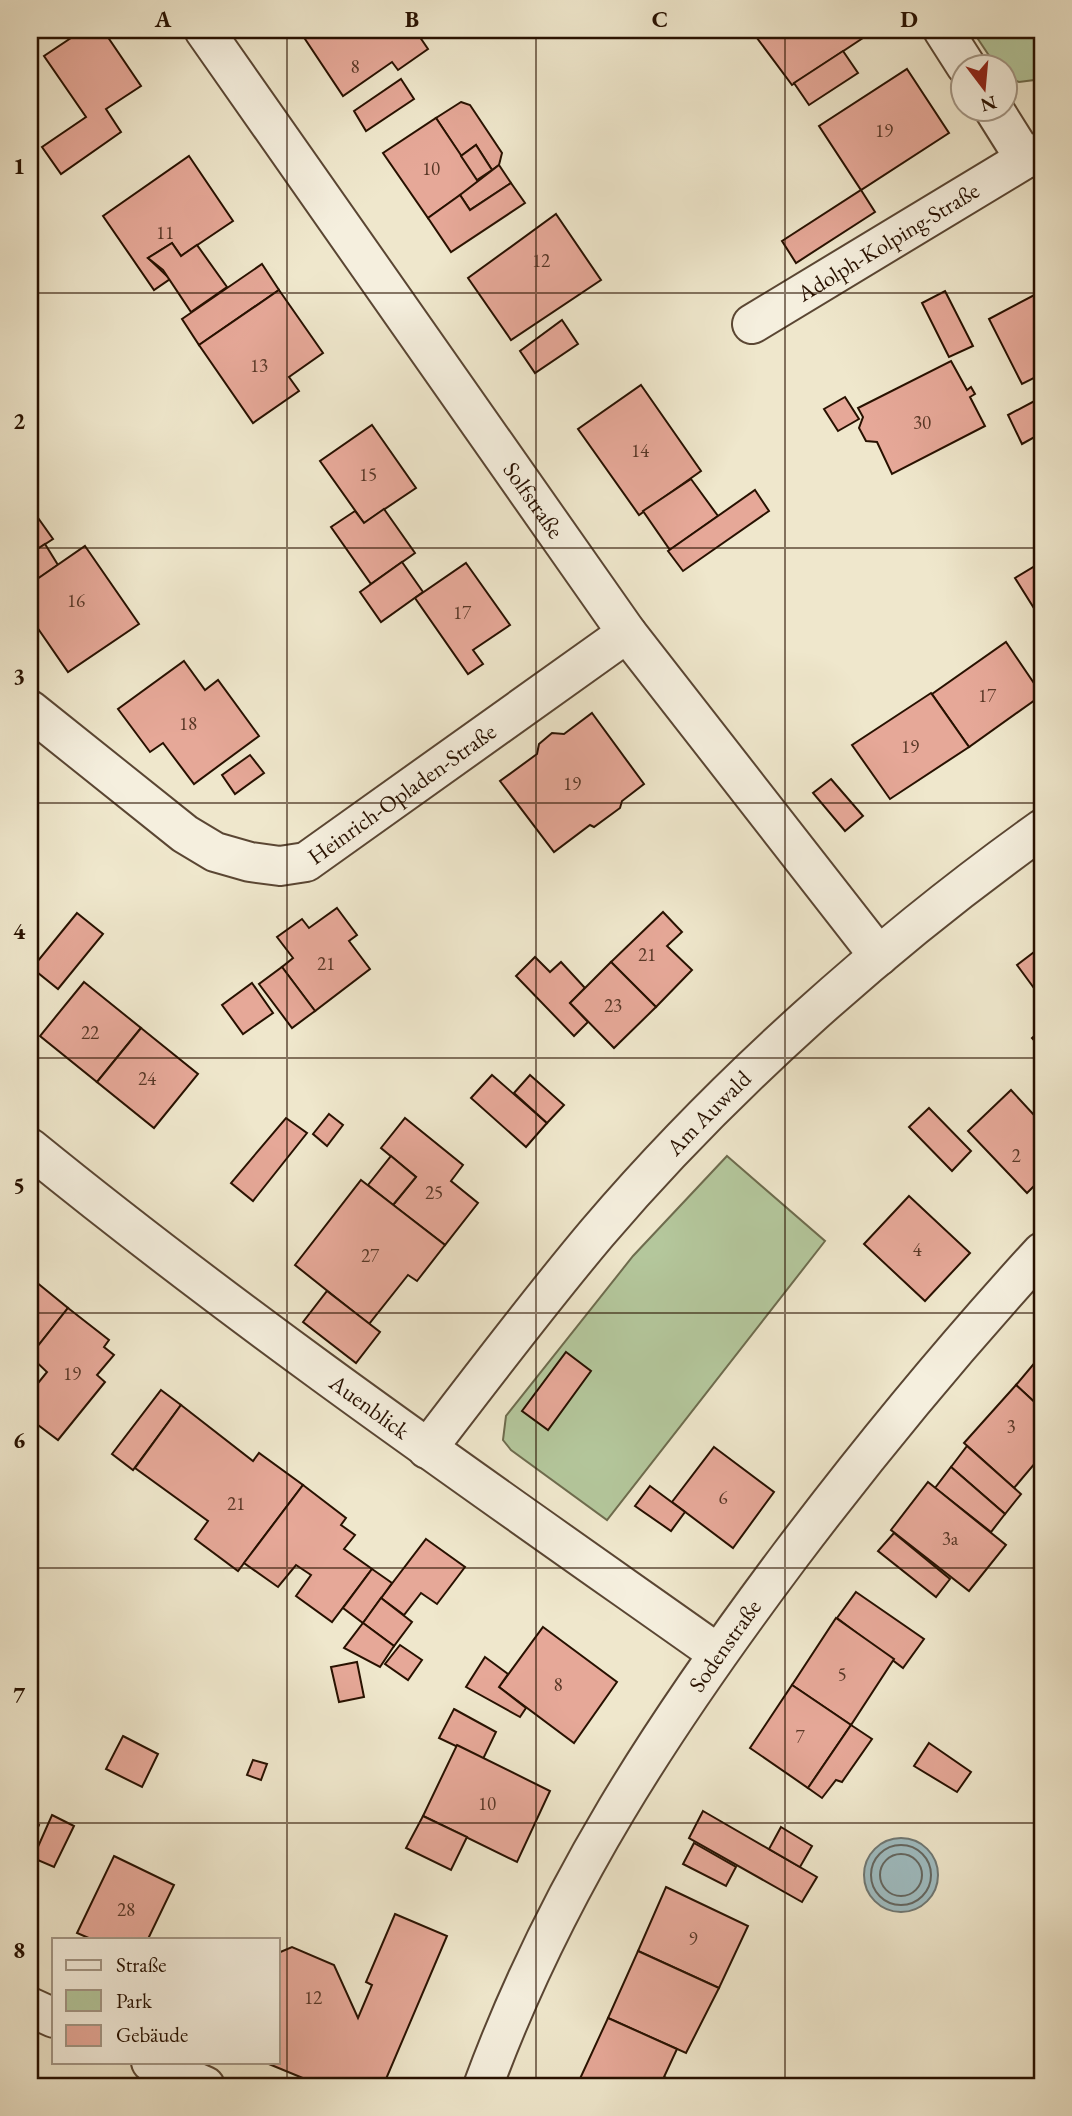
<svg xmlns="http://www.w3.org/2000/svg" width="1072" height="2116" font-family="'EB Garamond',serif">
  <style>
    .green { fill: #b4c79c; stroke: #6e6c4e; stroke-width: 2 }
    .water { fill: #9fbdc2; stroke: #6f7874; stroke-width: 2 }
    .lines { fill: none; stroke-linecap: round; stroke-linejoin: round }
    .shore { stroke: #646761; stroke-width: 2 }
    .building { fill: #e6a898; stroke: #281100; stroke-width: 2 }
    .minor-casing { stroke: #5a4633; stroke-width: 42 }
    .minor { stroke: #f5efde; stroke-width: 38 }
    .grid { fill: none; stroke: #281100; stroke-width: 2; stroke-opacity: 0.55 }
    .labels { text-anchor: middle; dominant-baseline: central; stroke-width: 5; stroke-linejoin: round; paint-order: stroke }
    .number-label { font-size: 19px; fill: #583726 }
    .street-label { font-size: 23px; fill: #281100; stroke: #f5efde }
    .neatline { fill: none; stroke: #281100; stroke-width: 2.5 }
    .grid-label { font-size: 23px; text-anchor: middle; font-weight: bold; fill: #281100 }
  </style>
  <rect width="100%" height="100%" fill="#efe7cc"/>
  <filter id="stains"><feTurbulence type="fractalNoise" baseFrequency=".00286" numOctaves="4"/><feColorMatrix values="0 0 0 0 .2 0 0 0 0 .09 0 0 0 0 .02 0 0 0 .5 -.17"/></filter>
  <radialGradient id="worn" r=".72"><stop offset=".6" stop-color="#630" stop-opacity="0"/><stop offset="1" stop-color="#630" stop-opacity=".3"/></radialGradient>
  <g class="green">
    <path d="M972,30H1042V79L1019,82L1006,77V66H996Z"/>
    <path d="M727,1156L825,1241L607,1520L511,1450L503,1440L506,1416L633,1256Z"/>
  </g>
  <circle class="water" cx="901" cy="1875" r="37"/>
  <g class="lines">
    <g class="shore">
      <circle cx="901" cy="1875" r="30"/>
      <circle cx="901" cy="1875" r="21"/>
    </g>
  </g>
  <g class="building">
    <path d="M83,30H103L141,86L106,109L121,132L61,174L42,147L86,117L44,56Z"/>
    <path d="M299,30H415L428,49L398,70L392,62L343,96Z"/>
    <path d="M751,30H875L792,85Z"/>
    <path d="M843,51L858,73L809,105L794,83Z"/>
    <path d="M907,69L949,133L861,190L819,126Z"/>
    <path d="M401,79L414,99L366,131L354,111Z"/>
    <path d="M461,102L470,105L502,153L499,165L492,170L476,145L461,156L436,118Z"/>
    <path d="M436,118L479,182L428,218L383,153Z"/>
    <path d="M476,145L492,170L477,180L461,156Z"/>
    <path d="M189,156L233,221L181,256L172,243L148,258L170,279L154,290L103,216Z"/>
    <path d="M499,165L511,183L470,210L460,195Z"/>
    <path d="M511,183L525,203L451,252L428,218L460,195L470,210Z"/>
    <path d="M861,190L875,212L796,263L782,241Z"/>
    <path d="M556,214L601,280L511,340L468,278Z"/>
    <path d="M172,243L181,256L197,245L227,287L191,312L163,270L148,258Z"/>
    <path d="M262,264L279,290L199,345L182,319Z"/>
    <path d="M279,290L323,353L289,377L299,391L253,423L199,345Z"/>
    <path d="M945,291L973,346L949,357L922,303Z"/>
    <path d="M1042,291V374L1022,384L989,319Z"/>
    <path d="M562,320L578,344L535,373L520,351Z"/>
    <path d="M951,361L967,390L971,387L975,394L970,397L985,426L892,474L877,442L866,441L859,428L863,417L858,408Z"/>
    <path d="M641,385L701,471L639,515L578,429Z"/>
    <path d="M845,397L859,419L838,431L824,409Z"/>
    <path d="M1042,397V433L1022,444L1008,415Z"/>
    <path d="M372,425L416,488L364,523L320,461Z"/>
    <path d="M691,479L718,516L670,550L643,511Z"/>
    <path d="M755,490L769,511L683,571L668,551Z"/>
    <path d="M384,509L415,553L371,584L331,527L355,511L364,523Z"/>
    <path d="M36,515L53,539L30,554V520Z"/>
    <path d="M45,544L58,565L30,584V554Z"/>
    <path d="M85,546L139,624L68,672L30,617V584Z"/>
    <path d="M402,562L423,592L381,622L360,592Z"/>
    <path d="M466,563L510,625L473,650L483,664L468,674L415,598Z"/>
    <path d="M1040,563L1042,567V621L1015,578Z"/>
    <path d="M1006,642L1042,695L969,747L932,694Z"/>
    <path d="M184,661L205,690L218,680L259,736L194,784L163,743L150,752L118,709Z"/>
    <path d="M931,693L969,747L890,799L852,745Z"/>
    <path d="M592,713L644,784L622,801L620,808L594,827L590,825L554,852L500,781L537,754L539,744L552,733L564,734Z"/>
    <path d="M250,755L264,773L235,794L222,775Z"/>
    <path d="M831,779L863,816L845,831L813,793Z"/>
    <path d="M337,908L357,935L349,941L370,969L315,1011L282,967L293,958L277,937L302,919L309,928Z"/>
    <path d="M663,912L682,932L667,946L692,970L656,1007L611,962Z"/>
    <path d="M77,913L103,934L58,989L32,968Z"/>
    <path d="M1042,946V999L1017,965Z"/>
    <path d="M535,957L550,972L561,962L585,988L570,1003L588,1022L574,1036L516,976Z"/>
    <path d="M611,962L656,1007L614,1048L570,1003Z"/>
    <path d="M282,967L315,1011L292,1028L259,984Z"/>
    <path d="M84,982L141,1028L97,1082L40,1036Z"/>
    <path d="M252,983L273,1013L243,1034L222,1005Z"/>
    <path d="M141,1028L198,1074L154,1128L97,1082Z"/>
    <path d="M1042,1029V1049L1032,1038Z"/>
    <path d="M492,1075L547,1123L526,1147L471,1098Z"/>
    <path d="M530,1075L564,1105L547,1123L514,1093Z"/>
    <path d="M1011,1090L1033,1114L1038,1108L1042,1113V1178L1027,1193L968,1131Z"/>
    <path d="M929,1108L971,1151L952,1171L909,1127Z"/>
    <path d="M329,1114L343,1125L327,1146L313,1134Z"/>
    <path d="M286,1118L307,1133L253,1201L231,1183Z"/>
    <path d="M405,1118L463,1165L451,1181L478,1203L445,1245L393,1205L416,1177L381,1148Z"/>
    <path d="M391,1156L416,1177L393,1205L368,1185Z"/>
    <path d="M361,1180L445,1245L417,1281L408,1275L369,1324L295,1265Z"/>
    <path d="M909,1196L970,1253L925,1301L864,1244Z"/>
    <path d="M30,1277L68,1308L30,1356Z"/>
    <path d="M327,1291L380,1332L356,1363L303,1322Z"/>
    <path d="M68,1308L109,1340L104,1347L114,1355L97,1375L105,1382L58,1440L30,1419V1393L47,1372L30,1356Z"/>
    <path d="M566,1352L591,1371L548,1430L522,1411Z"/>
    <path d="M1042,1354V1409L1016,1385Z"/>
    <path d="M1016,1385L1042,1409V1455L1014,1488L964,1443Z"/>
    <path d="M161,1390L181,1405L133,1470L112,1454Z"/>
    <path d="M181,1405L253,1461L259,1453L303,1485L238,1571L195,1539L208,1521L135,1468Z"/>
    <path d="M967,1446L1021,1494L1005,1514L951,1467Z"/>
    <path d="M714,1447L774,1492L733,1548L672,1502Z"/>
    <path d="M951,1467L1005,1514L991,1532L935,1488Z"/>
    <path d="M928,1482L1006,1545L969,1591L891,1530Z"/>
    <path d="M303,1485L346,1518L341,1525L355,1535L344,1549L372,1569L332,1622L296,1596L311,1575L296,1565L278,1587L244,1563Z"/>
    <path d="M650,1486L685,1512L671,1531L635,1506Z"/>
    <path d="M894,1533L950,1579L936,1597L878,1551Z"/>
    <path d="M426,1539L465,1567L437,1604L421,1593L404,1615L381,1598Z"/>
    <path d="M372,1569L392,1583L363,1623L343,1608Z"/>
    <path d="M856,1592L924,1639L903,1668L837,1618Z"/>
    <path d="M381,1598L412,1622L394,1646L363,1623Z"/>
    <path d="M836,1618L894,1659L851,1725L792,1685Z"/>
    <path d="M363,1623L394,1646L380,1667L344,1648Z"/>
    <path d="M543,1627L617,1682L574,1743L499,1687Z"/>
    <path d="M400,1645L422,1660L408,1680L385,1664Z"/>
    <path d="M485,1657L508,1674L499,1687L526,1708L520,1717L466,1687Z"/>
    <path d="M357,1662L364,1697L339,1702L331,1667Z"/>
    <path d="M792,1685L851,1725L808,1788L750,1748Z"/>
    <path d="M454,1709L496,1732L483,1759L439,1738Z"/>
    <path d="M851,1725L872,1739L842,1782L836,1780L822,1798L808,1788Z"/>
    <path d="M123,1736L158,1754L142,1787L106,1769Z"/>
    <path d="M929,1743L971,1772L957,1792L914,1766Z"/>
    <path d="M457,1745L550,1791L517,1862L423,1816Z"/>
    <path d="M253,1760L267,1764L261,1780L247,1775Z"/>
    <path d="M703,1811L817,1877L802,1902L689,1838Z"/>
    <path d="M52,1815L74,1826L54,1867L33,1858Z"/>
    <path d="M423,1816L467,1837L451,1870L406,1848Z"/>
    <path d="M30,1820L39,1825L30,1845Z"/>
    <path d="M781,1827L812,1846L800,1867L769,1849Z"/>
    <path d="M694,1843L736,1867L726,1886L683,1864Z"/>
    <path d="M114,1856L174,1885L148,1939H91L77,1933Z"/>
    <path d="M666,1887L748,1926L719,1988L638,1951Z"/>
    <path d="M395,1914L447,1936L383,2086H344L335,2083L334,2086H322L264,2062H278V1953L292,1947L334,1965L358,2018L372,1985L366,1982Z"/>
    <path d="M638,1951L719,1988L686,2053L608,2018Z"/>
    <path d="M608,2018L677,2049L664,2077L678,2083L676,2086H585L578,2083Z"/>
  </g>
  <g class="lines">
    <defs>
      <g id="minor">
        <path id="s1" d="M204,30L627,633L879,956"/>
        <path d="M943,30L966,66"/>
        <path d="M993,108L1025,159L1042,151"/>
        <path id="s2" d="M752,324L1025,159"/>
        <path id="s3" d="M30,710L185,834L215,852L250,862L280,866L306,862L627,633"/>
        <path id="s4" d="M30,1148C250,1327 485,1489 717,1653"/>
        <path id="s5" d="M427,1449C483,1376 538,1303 597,1233C722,1086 885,941 1042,829"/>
        <path d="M30,2007L54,2018"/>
        <path d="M151,2062L205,2086"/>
        <path id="s6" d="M483,2086C556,1888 663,1725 789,1557C869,1451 952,1350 1042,1252"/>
      </g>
    </defs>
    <use href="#minor" class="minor-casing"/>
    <use href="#minor" class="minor"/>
  </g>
  <path class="grid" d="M287,30V2086M536,30V2086M785,30V2086M30,293H1042M30,548H1042M30,803H1042M30,1058H1042M30,1313H1042M30,1568H1042M30,1823H1042"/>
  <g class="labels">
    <g class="number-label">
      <text x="355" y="66">8</text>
      <text x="884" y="130">19</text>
      <text x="431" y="168">10</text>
      <text x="165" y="232">11</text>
      <text x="541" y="260">12</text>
      <text x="259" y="365">13</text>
      <text x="922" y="422">30</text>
      <text x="640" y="450">14</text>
      <text x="368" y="474">15</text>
      <text x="76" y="600">16</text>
      <text x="462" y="612">17</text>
      <text x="987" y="695">17</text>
      <text x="188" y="723">18</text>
      <text x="910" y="746">19</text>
      <text x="572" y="783">19</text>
      <text x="647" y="954">21</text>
      <text x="326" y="963">21</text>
      <text x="613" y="1005">23</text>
      <text x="90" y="1032">22</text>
      <text x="147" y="1078">24</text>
      <text x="1016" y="1155">2</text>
      <text x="434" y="1192">25</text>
      <text x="917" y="1249">4</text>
      <text x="370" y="1255">27</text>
      <text x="72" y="1373">19</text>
      <text x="1011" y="1426">3</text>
      <text x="723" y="1497">6</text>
      <text x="236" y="1503">21</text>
      <text x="950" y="1538">3a</text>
      <text x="842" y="1674">5</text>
      <text x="558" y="1684">8</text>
      <text x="800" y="1736">7</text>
      <text x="487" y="1803">10</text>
      <text x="126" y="1909">28</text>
      <text x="693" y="1938">9</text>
      <text x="313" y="1997">12</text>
    </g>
    <g class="street-label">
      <text stroke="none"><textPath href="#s2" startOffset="159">Adolph-Kolping-Straße</textPath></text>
      <text stroke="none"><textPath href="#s1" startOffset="574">Solfstraße</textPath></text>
      <text stroke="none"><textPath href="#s3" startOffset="444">Heinrich-Opladen-Straße</textPath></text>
      <text stroke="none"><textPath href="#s5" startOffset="439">Am Auwald</textPath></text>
      <text stroke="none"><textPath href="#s4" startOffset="427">Auenblick</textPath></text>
      <text stroke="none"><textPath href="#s6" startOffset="504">Sodenstraße</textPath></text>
    </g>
  </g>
  <rect width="1072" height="2116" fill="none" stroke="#efe7cc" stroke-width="77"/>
  <rect x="52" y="1938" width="228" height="126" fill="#f5efde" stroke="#a39685" stroke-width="2"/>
  <rect x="66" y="1960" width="35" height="10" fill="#f5efde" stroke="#a39685" stroke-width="2"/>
  <text x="116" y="1972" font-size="21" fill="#281100">Straße</text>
  <rect x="66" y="1990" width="35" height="21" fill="#b4c79c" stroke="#a39685" stroke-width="2"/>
  <text x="116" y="2008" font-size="21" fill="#281100">Park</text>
  <rect x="66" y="2025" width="35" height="21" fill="#e6a898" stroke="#a39685" stroke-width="2"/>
  <text x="116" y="2042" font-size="21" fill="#281100">Gebäude</text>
  <g transform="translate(984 88) rotate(164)"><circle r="33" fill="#f5efde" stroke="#a39685" stroke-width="2"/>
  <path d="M0-5L12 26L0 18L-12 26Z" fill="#8f2418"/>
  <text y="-10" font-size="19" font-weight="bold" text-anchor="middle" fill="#281100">N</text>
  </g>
  <rect x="38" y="38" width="996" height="2040" class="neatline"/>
  <g class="grid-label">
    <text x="163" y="27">A</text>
    <text x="412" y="27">B</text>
    <text x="660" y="27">C</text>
    <text x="909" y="27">D</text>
    <text x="19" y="174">1</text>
    <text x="19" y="429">2</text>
    <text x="19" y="684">3</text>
    <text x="19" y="939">4</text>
    <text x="19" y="1193">5</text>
    <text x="19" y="1448">6</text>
    <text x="19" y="1703">7</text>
    <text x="19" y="1958">8</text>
  </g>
  <rect width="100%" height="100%" filter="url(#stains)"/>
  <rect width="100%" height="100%" fill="url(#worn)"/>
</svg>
